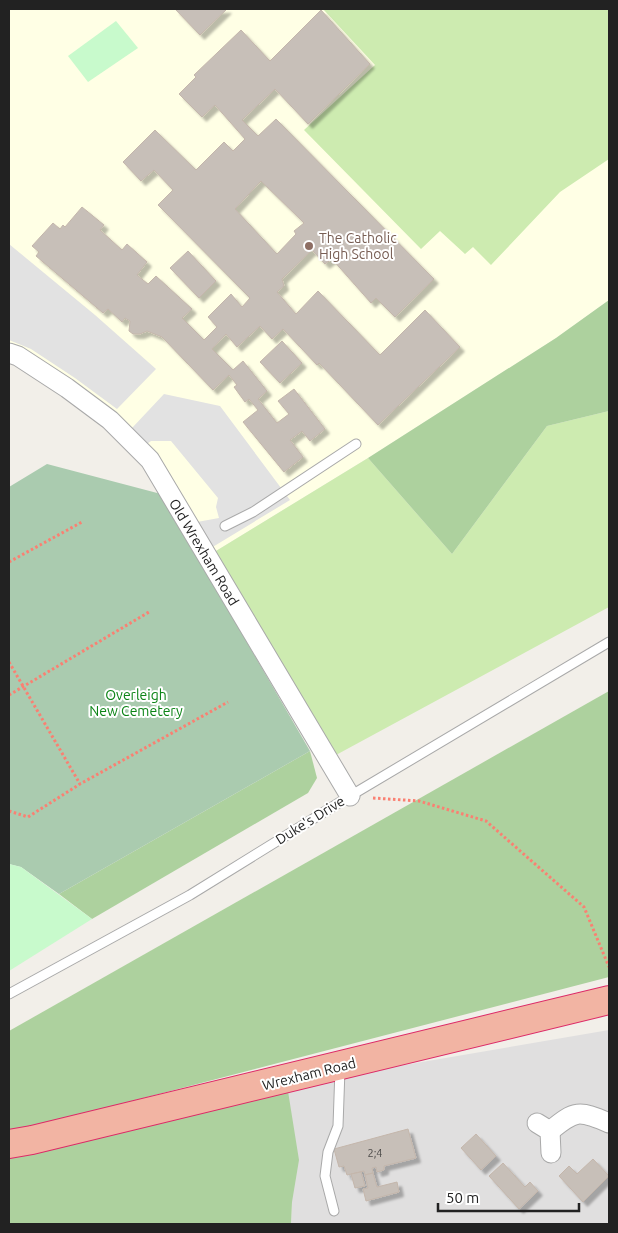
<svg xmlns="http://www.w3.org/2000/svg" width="618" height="1233" font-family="Ubuntu,sans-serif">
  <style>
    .residential { fill: #e0dfdf }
    .education { fill: #ffffe5 }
    .grass { fill: #cdebb0 }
    .forest { fill: #add19e }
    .cemetery { fill: #aacbaf }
    .park { fill: #c8facc }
    .parking { fill: #e2e2e2 }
    .building { fill: #c7bfb8; stroke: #c4b6ab; fill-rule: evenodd; filter: url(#shadow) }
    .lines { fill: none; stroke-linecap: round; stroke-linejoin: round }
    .service-casing { stroke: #a9a9a9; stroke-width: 11 }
    .minor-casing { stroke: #a9a9a9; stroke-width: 21 }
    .trunk-casing { stroke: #dc2a67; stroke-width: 30 }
    .path { stroke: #fa8072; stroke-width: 3; stroke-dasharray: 2.5 2.5; stroke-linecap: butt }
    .service { stroke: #fff; stroke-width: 9 }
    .minor { stroke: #fff; stroke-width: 19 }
    .trunk { stroke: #f2b4a3; stroke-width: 28 }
    .education-dot { fill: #8d6e63; stroke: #fff; stroke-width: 2 }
    .labels { text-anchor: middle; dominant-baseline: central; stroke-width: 4; stroke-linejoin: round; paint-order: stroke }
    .number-label { font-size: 11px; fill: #4b4948 }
    .education-label { font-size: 14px; fill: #785e54; stroke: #fff; text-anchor: start }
    .street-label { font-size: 14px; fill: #222; stroke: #fff }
    .park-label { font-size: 14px; fill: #0c8416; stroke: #fff }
  </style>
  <defs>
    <filter id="shadow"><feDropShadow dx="4.5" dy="4.5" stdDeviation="1" flood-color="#0004"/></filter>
  </defs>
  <rect width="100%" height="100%" fill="#f2efe9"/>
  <path class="residential" d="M609,1030V1224H291L292,1202L287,1085Z"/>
  <path class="education" d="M9,9H609V300L556,338L368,458L211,554L170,483L9,345Z"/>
  <g class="grass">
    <path d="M323,9H609V159L560,192L491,265L473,247L465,254L440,231L421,249L304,130L375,65Z"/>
    <path d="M609,411V607L336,755L211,554L368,458L452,554L547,426Z"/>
  </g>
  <g class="forest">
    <path d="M609,300V411L547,426L452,554L368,458L556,338Z"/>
    <path d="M609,691V977L9,1133V1031Z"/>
    <path d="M310,751L317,778L308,793L92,919L59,894Z"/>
    <path d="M287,1085L299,1160L292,1202L291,1224H9V1144Z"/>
  </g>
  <path class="cemetery" d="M47,464L161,494L310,751L59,894L21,867L9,864V487Z"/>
  <g class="park">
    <path d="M116,21L138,48L88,82L68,56Z"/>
    <path d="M9,864L21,867L92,919L9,971Z"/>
  </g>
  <g class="parking">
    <path d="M9,244L95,315L156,369L117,409L75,378L31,349L9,340Z"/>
    <path d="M164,394L220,406L290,500L211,548L197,522L219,518L216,507L218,498L171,441H151L147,444L132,428Z"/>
  </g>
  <g class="building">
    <path d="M175,9H227L200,35Z"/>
    <path d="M321,10L370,64L308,124L275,89L242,120L258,136L276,119L434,279L395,317L376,298L371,303L332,259L325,264L312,250L282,279L284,286L277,292L296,314L318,291L380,355L425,310L460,347L378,425L319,363L317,365L283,329L272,339L260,326L237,347L226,334L212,349L233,370L243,361L267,391L258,399L277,423L289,414L278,401L294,389L325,429L310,441L302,431L290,440L303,457L284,472L243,422L258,410L249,399L245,402L234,387L237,385L229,375L213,390L162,337L147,331L140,334H133L129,331L130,321L125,318L122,322L108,309L103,313L36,256L39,252L32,246L53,223L60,229L63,225L65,227L82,207L104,225L100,230L122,250L127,244L147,262L137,275L148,284L156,276L192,309L182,318L204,340L217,327L208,317L231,294L242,307L250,298L158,205L173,190L154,170L141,181L123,162L155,130L196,170L224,142L233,151L245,139L215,105L202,117L179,94L196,77L194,75L241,30L270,61ZM261,181L304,223L294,231L296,234L277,254L235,209Z"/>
    <path d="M188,251L216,281L199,298L170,268Z"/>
    <path d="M282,341L302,363L280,383L260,362Z"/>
    <path d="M408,1129L416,1158L384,1166V1170L377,1172L376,1167L372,1168L373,1173L365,1175L364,1171L347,1175L344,1166L339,1167L334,1149Z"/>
    <path d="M476,1134L496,1156L481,1170L461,1148Z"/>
    <path d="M593,1159L609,1176L583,1202L559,1176L569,1166L577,1174Z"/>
    <path d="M503,1163L525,1187L530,1182L538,1191L519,1209L489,1176Z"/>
    <path d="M361,1172L365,1186L355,1188L351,1174Z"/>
    <path d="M373,1173L377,1187L397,1182L399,1192L366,1201L363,1189L368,1188L365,1175Z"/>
  </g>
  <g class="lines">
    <defs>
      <g id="service">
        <path d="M225,526L253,512L356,444"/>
        <path d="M9,994L190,895L350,796L609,642"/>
        <path d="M334,1211L325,1176L328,1152L338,1126L340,1069"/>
      </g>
      <g id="minor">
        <path d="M9,353L18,356L67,388L110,420L150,460L350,796"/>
        <path d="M537,1123L550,1131L551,1153"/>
        <path d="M550,1131C575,1110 579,1110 609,1123"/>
      </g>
      <path id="trunk" d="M9,1144L32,1140L609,1000"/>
    </defs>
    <use href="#service" class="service-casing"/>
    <use href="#minor" class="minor-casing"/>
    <use href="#trunk" class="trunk-casing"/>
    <g class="path">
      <path d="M9,562L82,522"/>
      <path d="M9,662L80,784"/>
      <path d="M9,695L149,612"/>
      <path d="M373,798L419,801L486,821L584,907L609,967"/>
      <path d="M9,811L28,817L80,784L228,702"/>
    </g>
    <use href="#service" class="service"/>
    <use href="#minor" class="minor"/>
    <use href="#trunk" class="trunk"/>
  </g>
  <circle class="education-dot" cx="309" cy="246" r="5"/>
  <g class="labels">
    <g class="number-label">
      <text x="375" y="1153">2;4</text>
    </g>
    <g class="education-label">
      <text x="319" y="238">The Catholic<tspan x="319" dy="16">High School</tspan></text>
    </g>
    <g class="street-label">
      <text transform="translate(204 552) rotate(59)">Old Wrexham Road</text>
      <text transform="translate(310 820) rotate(-32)">Duke's Drive</text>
      <text transform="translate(309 1074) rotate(-14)">Wrexham Road</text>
    </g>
    <g class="park-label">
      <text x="136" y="695">Overleigh<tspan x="136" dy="16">New Cemetery</tspan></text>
    </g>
  </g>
  <rect width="618" height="1233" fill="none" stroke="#222222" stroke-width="20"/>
  <path d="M438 1203v8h141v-8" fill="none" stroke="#222222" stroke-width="2.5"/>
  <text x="446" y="1203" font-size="15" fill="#222222" stroke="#ffffff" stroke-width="4" paint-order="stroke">50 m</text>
</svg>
